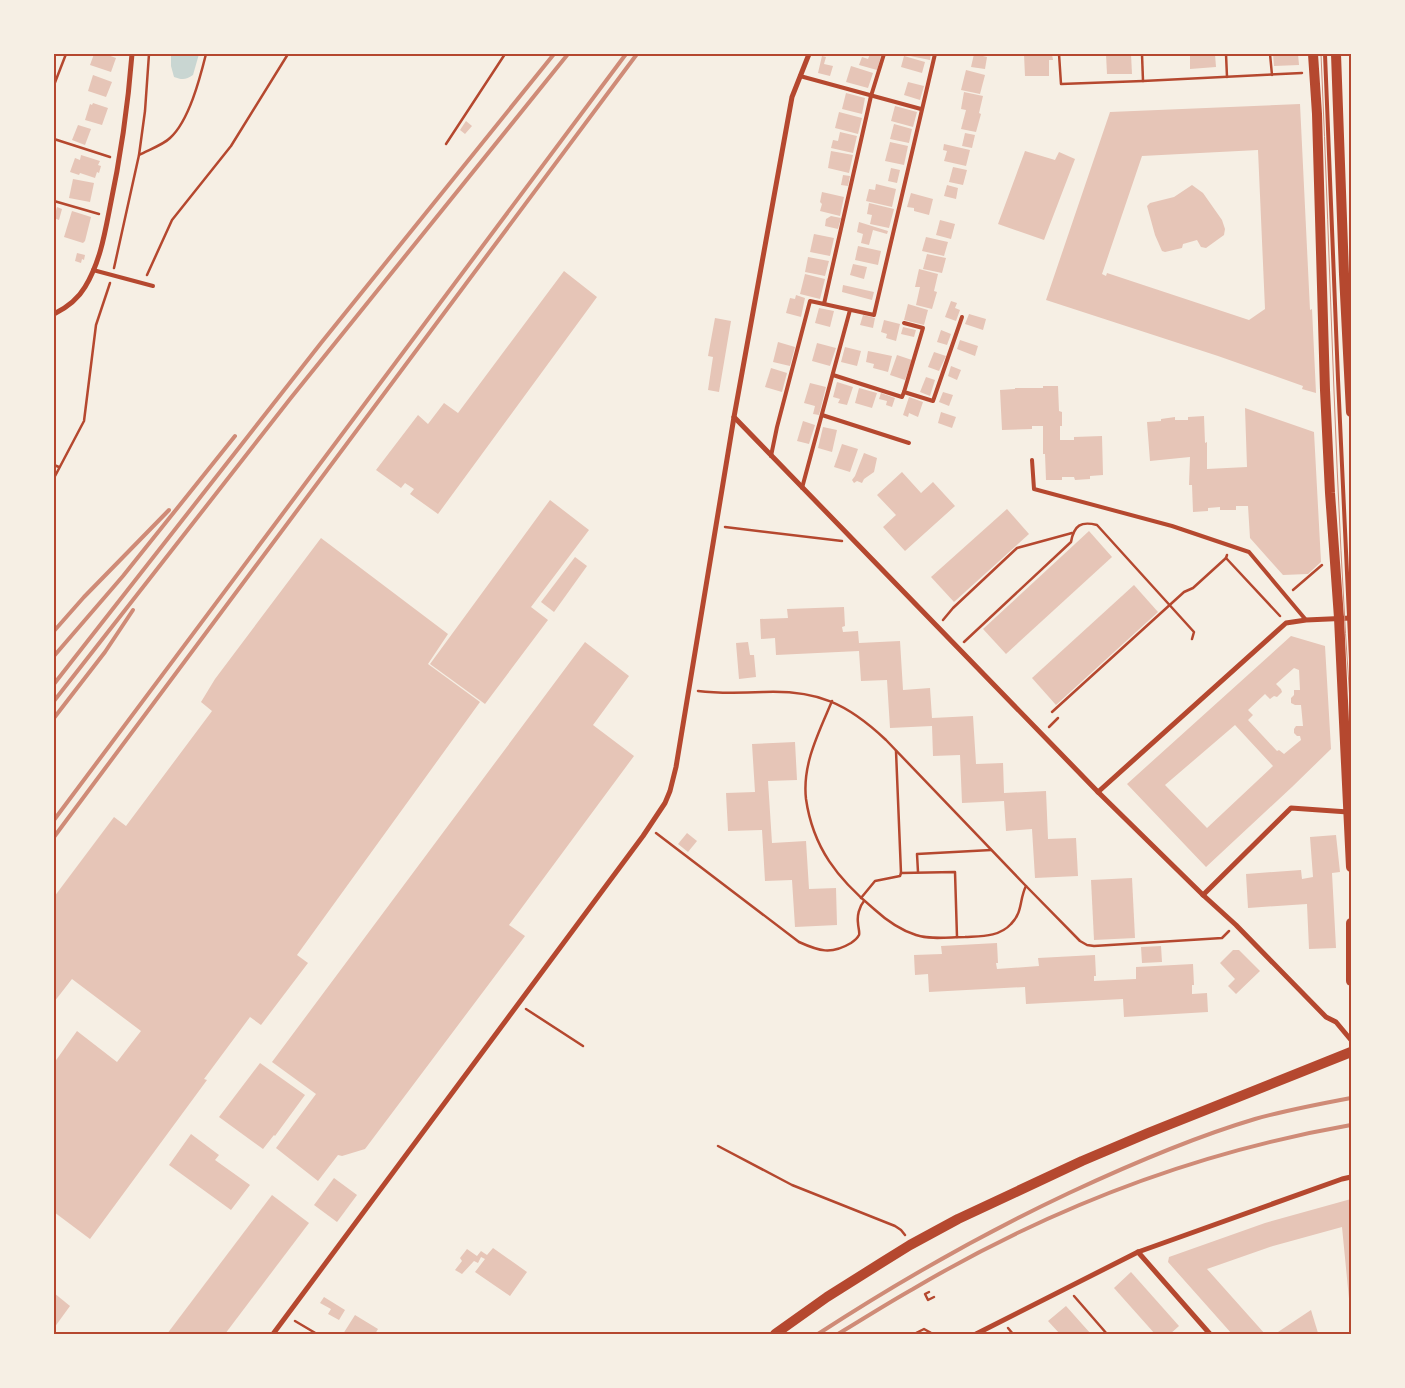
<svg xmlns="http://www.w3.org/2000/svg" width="1405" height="1388" font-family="'DM Sans',sans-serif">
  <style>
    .water { fill: #c9d6d2 }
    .building { fill: #e6c5b7; fill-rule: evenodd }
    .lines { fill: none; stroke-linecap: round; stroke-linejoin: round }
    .path { stroke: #b5482f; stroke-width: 2.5 }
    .service { stroke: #b5482f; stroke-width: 4 }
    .minor { stroke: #b5482f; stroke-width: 5 }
    .secondary { stroke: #b5482f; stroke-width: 10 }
    .tram { stroke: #cf8b77; stroke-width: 1 }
    .rail { stroke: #cf8b77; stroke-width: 4 }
    .neatline { fill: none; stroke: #b5482f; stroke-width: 2 }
  </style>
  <rect width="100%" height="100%" fill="#f6efe4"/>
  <path class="water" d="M171,54H199L193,75C186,80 182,80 174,77L171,66Z"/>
  <g class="building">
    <path d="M94,54H105L116,58L111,72L90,65Z"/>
    <path d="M870,54L881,56L877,70L859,65L862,57L868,59Z"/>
    <path d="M910,54H931L930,60L910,56Z"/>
    <path d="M974,54L987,57L985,69L971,67Z"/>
    <path d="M1024,54H1052L1053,60H1049V76H1025Z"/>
    <path d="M1106,54H1131L1132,74H1107Z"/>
    <path d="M1190,54H1215L1216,67L1190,69Z"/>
    <path d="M1273,54H1298L1299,65L1274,66Z"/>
    <path d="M822,56L826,57L824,64L833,66L830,76L818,73Z"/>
    <path d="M904,56L925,62L922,73L901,67Z"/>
    <path d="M851,66L873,73L868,88L846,82Z"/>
    <path d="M966,70L985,75L980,94L961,90Z"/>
    <path d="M93,75L112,82L106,97L88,91Z"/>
    <path d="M908,82L924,86L920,100L904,95Z"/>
    <path d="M964,92L983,96L979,113L981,114L976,132L961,129L966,110L961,109Z"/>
    <path d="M846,93L865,98L862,114L842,109Z"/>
    <path d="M93,103L108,108L102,125L85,120L90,104L92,105Z"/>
    <path d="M1300,104L1310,310L1312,309L1316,393L1302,389L1303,386L1218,356L1046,300L1110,112ZM1258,150L1265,309L1249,320L1107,273L1106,276L1102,274L1142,156Z"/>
    <path d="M895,106L917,112L913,127L891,121Z"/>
    <path d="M839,112L862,118L858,134L835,128Z"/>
    <path d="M466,121L472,126L465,134L460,130Z"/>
    <path d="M894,124L912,129L909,143L890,139Z"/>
    <path d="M78,125L91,129L85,145L72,140Z"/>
    <path d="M840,132L857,136L853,153L831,148L833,140L838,141Z"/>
    <path d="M965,133L975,135L972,148L962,146Z"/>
    <path d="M890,142L908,146L904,165L885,161Z"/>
    <path d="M944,144L970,150L966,166L944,161L947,151L943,150Z"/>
    <path d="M831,151L853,155L849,173L828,168Z"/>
    <path d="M1025,151L1055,160L1059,152L1075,159L1044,240L998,224Z"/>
    <path d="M81,155L100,161L98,165L101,166L99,173L97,172L95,178L80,173L79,175L70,172L75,158L80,160Z"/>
    <path d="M953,167L967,170L963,185L949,182Z"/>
    <path d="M891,168L900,170L897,183L888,181Z"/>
    <path d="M843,175L850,176L848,186L841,185Z"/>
    <path d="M73,179L94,183L90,202L69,198Z"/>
    <path d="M876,184L896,189L892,207L866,201L869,189L875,190Z"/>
    <path d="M947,185L958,188L956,199L944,196Z"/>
    <path d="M1192,185L1203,193L1222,220L1225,229L1224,235L1206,248L1201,247L1197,240L1183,244L1182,248L1165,252L1162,251L1155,235L1147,206L1150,203L1174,197Z"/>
    <path d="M822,192L844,197L840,216L820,211L822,204L820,202Z"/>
    <path d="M911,193L933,199L929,215L914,211V208L907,207Z"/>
    <path d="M869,203L894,209L889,228L870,224L872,215L867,214Z"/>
    <path d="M57,207L62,209L59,220L54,218Z"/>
    <path d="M72,211L91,217L85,241L83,243L64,237Z"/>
    <path d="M831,216L841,218L838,229L825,226L826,219Z"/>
    <path d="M940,220L955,224L951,239L936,235Z"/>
    <path d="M859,222L888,231L887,234L873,230L869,245L861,243L863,234L857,232Z"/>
    <path d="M814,234L834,238L830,256L810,252Z"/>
    <path d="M926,237L948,242L944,256L922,251Z"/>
    <path d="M858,246L881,251L878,265L855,260Z"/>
    <path d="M77,253L85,255L84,260L82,259L81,263L75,261Z"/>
    <path d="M927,254L946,258L942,273L923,269Z"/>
    <path d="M808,257L829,261L825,276L805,272Z"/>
    <path d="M853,264L867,267L864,279L850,275Z"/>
    <path d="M919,269L938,274L934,291L937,292L932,309L916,305L920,287H915Z"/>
    <path d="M564,271L597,297L438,514L410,494L414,489L405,483L401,488L376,470L418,415L428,424L444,403L458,413Z"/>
    <path d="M805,274L825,279L820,299L800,294Z"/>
    <path d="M843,285L874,292L872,300L842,292Z"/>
    <path d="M796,295L805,298L801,317L786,313L790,298L795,299Z"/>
    <path d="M951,301L957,303L955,308L960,310L956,321L945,317Z"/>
    <path d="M908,304L928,310L924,325L904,320Z"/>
    <path d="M819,308L834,311L830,327L815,323Z"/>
    <path d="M969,314L986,319L983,330L965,324Z"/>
    <path d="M863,315L875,318L873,328L860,325Z"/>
    <path d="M715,318L731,321L719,392L708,390L713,357L708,356Z"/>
    <path d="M884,320L900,324L896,341L886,338L887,334L881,332Z"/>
    <path d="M903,327L916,330L914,337L901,334Z"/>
    <path d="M941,330L951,334L947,345L937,342Z"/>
    <path d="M960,340L978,346L975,356L957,349Z"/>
    <path d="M778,342L795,347L790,366L773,362Z"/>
    <path d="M817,343L836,348L830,366L812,361Z"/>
    <path d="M845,347L861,351L857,366L841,362Z"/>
    <path d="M868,351L892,356L888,372L873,368L874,364L866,362Z"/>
    <path d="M934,352L946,356L939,371L928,367Z"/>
    <path d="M897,355L912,360L905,380L890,375Z"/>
    <path d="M951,366L961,370L957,380L948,376Z"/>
    <path d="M771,368L787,373L782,392L765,387Z"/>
    <path d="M926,377L935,380L930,396L920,392Z"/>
    <path d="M837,382L853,387L847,405L838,403L840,399L833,397Z"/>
    <path d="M810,383L826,387L819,415L813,414L815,406L804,403Z"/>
    <path d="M1043,386H1058L1059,411L1062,412V426H1060V440H1074V437L1102,436L1103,475L1090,476V479L1075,480L1074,477H1062V480H1046L1045,454H1043V426H1032V429L1002,430L1000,390L1015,389V388H1043Z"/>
    <path d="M859,388L877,393L872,408L855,403Z"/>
    <path d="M943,392L953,395L949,406L939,402Z"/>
    <path d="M881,393L895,398L892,407L886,405L887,401L879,399Z"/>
    <path d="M909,397L923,402L918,417L909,413L908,417L903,415Z"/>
    <path d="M1245,408L1314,432L1321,562L1308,574L1283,575L1250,538L1248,506H1236V510H1220V507L1208,508V511L1193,512L1192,485H1189L1190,457L1150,461L1147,422L1161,421V419L1175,417V420H1188V417L1204,416L1205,443L1207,442V469L1247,467Z"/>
    <path d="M941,412L956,417L952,428L938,423Z"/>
    <path d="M803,421L815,425L809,444L797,441Z"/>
    <path d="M823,427L837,430L832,452L818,448Z"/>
    <path d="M842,444L858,449L850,472L834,467Z"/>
    <path d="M864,453L877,458L874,472L864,479L862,483L857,481L854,483L852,480L855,476Z"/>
    <path d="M902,472L921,493L933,482L955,506L905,551L883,527L896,515L877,495Z"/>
    <path d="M550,500L589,530L531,607L548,620L485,704L430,664Z"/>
    <path d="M1007,509L1029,534L954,602L931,577Z"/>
    <path d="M1089,531L1112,557L1006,654L983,629Z"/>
    <path d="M321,538L448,634L428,664L480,702L297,955L308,963L261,1025L250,1017L204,1079L207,1080L90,1239L54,1212V1063L77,1031L117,1062L141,1031L72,979L54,1002V897L114,817L126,826L212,711L201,702L215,679Z"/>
    <path d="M575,557L587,566L554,612L541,602Z"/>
    <path d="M1134,585L1158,612L1056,705L1032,678Z"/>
    <path d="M844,607L845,626L842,627L843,632L858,631L859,643L900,641L903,690L930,688L932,718L973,716L976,764L1003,763L1004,793L1046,791L1048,839L1076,838L1078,876L1035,878L1032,829L1006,831L1004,801L962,803L960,755L933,756L932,726L890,728L887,680L861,681L859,651L776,655L775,638L761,639L760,619L788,618L787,609Z"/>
    <path d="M1291,636L1325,646L1331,749L1292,787L1206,867L1127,784ZM1294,668L1299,670L1300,690H1294V695L1291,698V703L1295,705H1301L1303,726H1296L1294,729V733L1297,736H1300L1301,740L1284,754L1279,750L1277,751L1248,720L1253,715L1248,710L1265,694L1270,699L1274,696L1277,697L1282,692L1281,689L1276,684ZM1235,725L1273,766L1207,828L1165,785Z"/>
    <path d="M585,642L629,676L593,725L634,756L509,925L525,936L365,1149L342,1156L338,1155L318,1181L276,1148L316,1094L272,1062Z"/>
    <path d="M748,642L750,655H754L756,677L739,679L736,643Z"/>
    <path d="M795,742L797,780L768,781L772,843L806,841L809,889L836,888L837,925L795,927L792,880L765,881L762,830L728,831L726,793L755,792L752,744Z"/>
    <path d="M687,833L697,841L688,852L678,844Z"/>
    <path d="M1336,835L1340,872L1332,873L1336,948L1309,949L1307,904L1248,908L1246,874L1301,870L1302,879L1313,877L1310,837Z"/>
    <path d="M1132,878L1135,938L1094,940L1091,880Z"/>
    <path d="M997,943L998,963H996L997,969L1039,966L1038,958L1095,955L1096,976H1094V981L1136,979V967L1193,964L1194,985H1192V994L1207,993L1208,1012L1124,1017L1123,999L1026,1004L1025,987L929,992L928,974L915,975L914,955L942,954L941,946Z"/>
    <path d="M1161,946L1162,962L1142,963L1141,947Z"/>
    <path d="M1233,950H1239L1260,971L1236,994L1228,986L1235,979L1220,963Z"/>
    <path d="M260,1063L305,1095L275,1136L274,1135L263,1149L219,1117Z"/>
    <path d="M191,1134L219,1155L215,1160L250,1185L231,1210L169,1165Z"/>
    <path d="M334,1178L357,1195L337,1222L314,1205Z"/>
    <path d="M272,1195L309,1223L225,1334H167Z"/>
    <path d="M1351,1199V1309H1350L1342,1227L1273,1246L1207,1269L1265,1334H1232L1168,1262L1169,1257L1265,1223Z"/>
    <path d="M493,1248L527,1272L510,1296L475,1272L485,1259L481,1257L478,1263L474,1261L462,1274L455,1270L462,1261L460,1258L467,1249L477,1256L481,1251L487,1255Z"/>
    <path d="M1131,1272L1179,1326L1170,1334H1155L1114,1288Z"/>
    <path d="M54,1293L70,1306L54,1328Z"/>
    <path d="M324,1297L345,1310L339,1320L328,1314L331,1309L320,1303Z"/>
    <path d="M1066,1306L1082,1324L1091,1334H1060L1048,1321Z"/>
    <path d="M1311,1310L1318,1333L1275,1334Z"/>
    <path d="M355,1315L378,1329L375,1334L373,1333L372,1334H343Z"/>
  </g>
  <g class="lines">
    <g class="path">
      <path d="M1059,54L1061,84L1143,81L1302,73"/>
      <path d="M1142,54L1143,81"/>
      <path d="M1226,54L1227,77"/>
      <path d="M1270,54L1272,75"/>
      <path d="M54,85L66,54"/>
      <path d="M54,139L110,157"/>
      <path d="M446,144L505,54"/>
      <path d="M139,155C148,150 163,145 170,138C189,121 200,78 206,54"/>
      <path d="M54,201L99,214"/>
      <path d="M114,268L139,155L145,111L149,54"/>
      <path d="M147,275L172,220L231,146L288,54"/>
      <path d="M54,465L59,467"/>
      <path d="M54,478L84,421L96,325L110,283"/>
      <path d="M725,527L842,541"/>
      <path d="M1226,558L1280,616"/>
      <path d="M1293,590L1322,565"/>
      <path d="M943,620L953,608L1017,548L1072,533"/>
      <path d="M964,642L1071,542C1074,525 1081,521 1097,525L1194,632L1192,639"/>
      <path d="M698,691C721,694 742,693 764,692C817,690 847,703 886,740L1026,886L1080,941L1087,945L1094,946L1222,938L1229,931"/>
      <path d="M832,701C819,732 802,764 806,799C813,848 838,879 874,909C886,920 900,930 916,935C931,940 949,937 965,937C982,936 999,937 1011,924C1023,912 1019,900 1026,886"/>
      <path d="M1052,712L1184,592L1193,588L1226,558L1227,555"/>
      <path d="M1049,727L1058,718"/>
      <path d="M896,751L901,873L955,872L957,937"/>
      <path d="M656,833L799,942C819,951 831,955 851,943C854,941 857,939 859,935C860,932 858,927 858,923C857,916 859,907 864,901"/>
      <path d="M918,872L917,854L991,850"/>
      <path d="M861,898L875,881L900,876L901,873"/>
      <path d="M526,1009L583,1046"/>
      <path d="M718,1146L792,1185L895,1226L901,1230L905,1235"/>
      <path d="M929,1292L925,1294L928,1300L934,1297"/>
      <path d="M1074,1296L1107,1334"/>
      <path d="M295,1321L317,1334"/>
      <path d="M1008,1328L1013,1334"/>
      <path d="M914,1334L924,1329L933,1334"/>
    </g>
    <g class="service">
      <path d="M1325,54L1338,379L1351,659"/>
      <path d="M800,76L921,109"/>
      <path d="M93,270L153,286"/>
      <path d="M824,304L874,315L935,54"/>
      <path d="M904,323L923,328L904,392L933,401L962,317"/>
      <path d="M833,375L902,397L904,392"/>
      <path d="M822,415L909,443"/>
      <path d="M771,456L777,427L810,301L824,304L871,96L884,54"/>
      <path d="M1032,460L1034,489L1172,526L1249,552L1306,620"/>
      <path d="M802,488L850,310"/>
    </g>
    <g class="minor">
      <path d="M54,314C66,308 78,299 85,287C99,264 104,238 109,212C120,160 128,106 132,54"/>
      <path d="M734,417L1098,792L1203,895L1236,925L1326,1017L1336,1022L1351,1040"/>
      <path d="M1098,792L1286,623L1306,620L1351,618"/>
      <path d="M1203,895L1291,808L1348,812"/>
      <path d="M1138,1252L1210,1334"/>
      <path d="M273,1334L643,836L665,803L670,791L676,767L734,417L792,97L809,54"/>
      <path d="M976,1334L1138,1252L1342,1179L1351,1177"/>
    </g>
    <g class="secondary">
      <path d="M1313,54L1317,114L1325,390L1330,493L1339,618L1351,867"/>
      <path d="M1336,54L1344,274L1351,412"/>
      <path d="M1351,923V981"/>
      <path d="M775,1334L827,1297L881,1263L910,1245L958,1219L1082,1161L1148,1133L1351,1052"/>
    </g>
    <path class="tram" d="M1321,54C1331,274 1335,496 1351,716"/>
    <g class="rail">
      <path d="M54,631L84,597L169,510"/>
      <path d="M54,656L123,576L235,436"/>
      <path d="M54,684L321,343L554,54"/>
      <path d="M54,701L290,399L568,54"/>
      <path d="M54,718L105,652L133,610"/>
      <path d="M54,820L626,54"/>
      <path d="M54,837L637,54"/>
      <path d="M818,1334C898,1282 982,1234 1069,1193C1129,1165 1191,1138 1255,1119C1287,1110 1319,1104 1351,1098"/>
      <path d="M838,1334C863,1319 888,1303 913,1289C1048,1209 1197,1152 1351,1125"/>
    </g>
  </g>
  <rect width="1405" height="1388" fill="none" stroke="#f6efe4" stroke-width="110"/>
  <rect x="55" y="55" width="1295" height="1278" class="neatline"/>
</svg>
